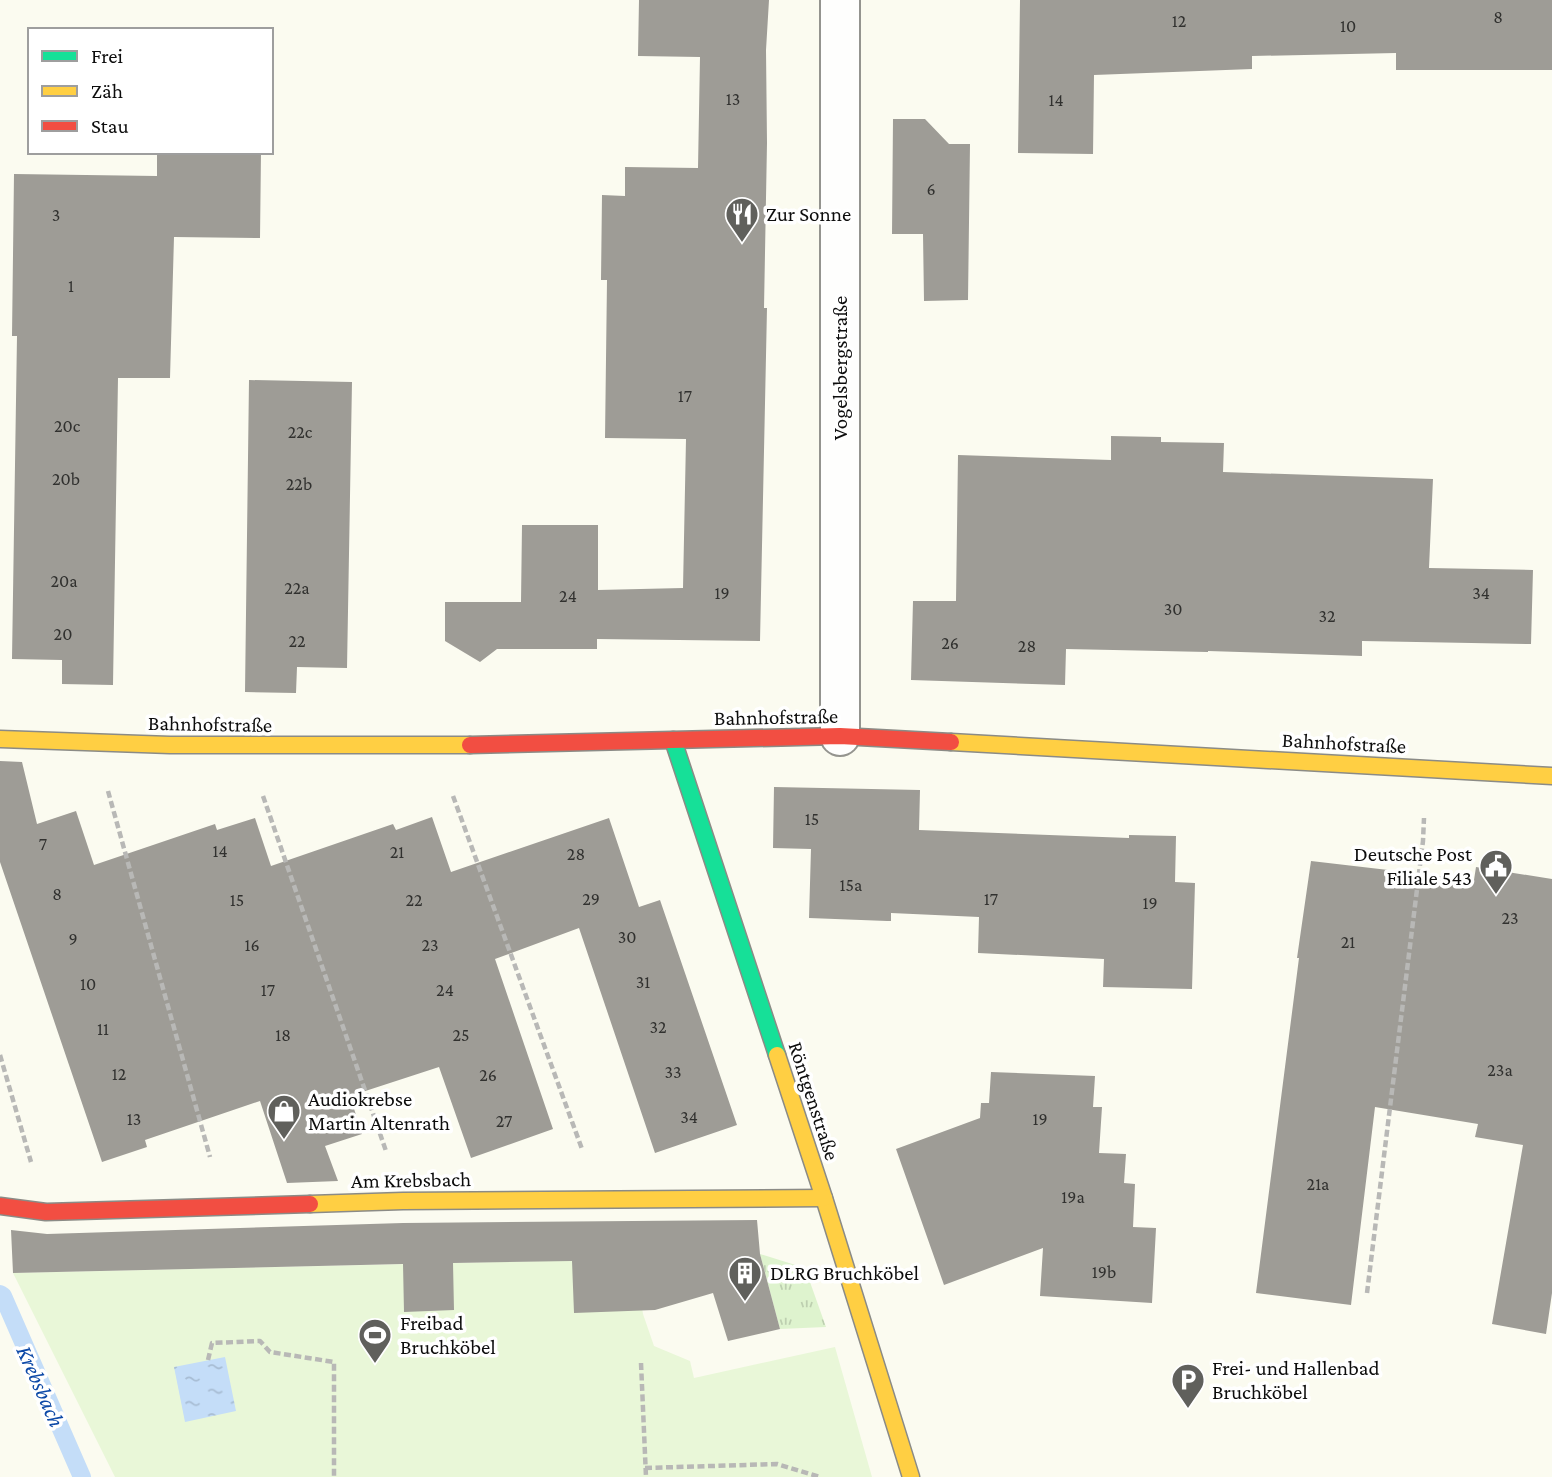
<svg xmlns="http://www.w3.org/2000/svg" width="1552" height="1477" font-family="'Crimson Pro',serif">
  <style>
    .grass { fill: url(#grass-tufts) }
    .pitch { fill: #e9f7d8 }
    .water { fill: url(#water-ripples) }
    .lines { fill: none; stroke-linecap: round; stroke-linejoin: round }
    .stream { stroke: #c4ddf8; stroke-width: 18 }
    .building { fill: #9e9c96 }
    .street-casing { stroke: #94948f; stroke-width: 42 }
    .fast-casing { stroke: #8b8b86; stroke-width: 19 }
    .slow-casing { stroke: #8b8b86; stroke-width: 19 }
    .jam-casing { stroke: #8b8b86; stroke-width: 19 }
    .path { stroke: #b8b8b6; stroke-width: 4.5; stroke-dasharray: 7 3.5; stroke-linecap: butt }
    .street { stroke: #fefefd; stroke-width: 38 }
    .fast { stroke: #16e098; stroke-width: 16 }
    .slow { stroke: #ffcf43; stroke-width: 16 }
    .jam { stroke: #f24e42; stroke-width: 16 }
    .labels { text-anchor: middle; dominant-baseline: central; stroke-width: 7; stroke-linejoin: round; paint-order: stroke }
    .number-label { font-size: 18px; fill: #31312f }
    .poi-label { font-size: 21px; fill: #0d0d0d; stroke: #fff; text-anchor: start }
    .street-label { font-size: 21px; fill: #0d0d0d; stroke: #fff }
    .water-label { font-size: 23px; font-style: italic; fill: #0d49a7; stroke: #fff }
  </style>
  <defs>
    <pattern id="grass-tufts" width="24" height="20" patternUnits="userSpaceOnUse" patternTransform="scale(1.75)"><rect width="24" height="20" fill="#def3ce"/><path d="M3 7l-1-3M5 7V3M7 7l1-3M15 17l-1-3M17 17v-4M19 17l1-3" fill="none" stroke="#bdcfb0"/></pattern>
    <pattern id="water-ripples" width="26" height="14" patternUnits="userSpaceOnUse" patternTransform="scale(1.75)"><rect width="26" height="14" fill="#c4ddf8"/><path d="M2 4q2-2 4 0t4 0M15 11q2-2 4 0t4 0" fill="none" stroke="#a7bcd3"/></pattern>
  </defs>
  <rect width="100%" height="100%" fill="#fbfbf0"/>
  <path class="grass" d="M760,1254L805,1268L826,1327L780,1329Z"/>
  <path class="pitch" d="M634,1259L643,1314L654,1346L690,1361L694,1378L835,1347L872,1477H115L13,1273Z"/>
  <path class="water" d="M225,1357L236,1411L185,1422L174,1367Z"/>
  <g class="lines">
    <path class="stream" d="M0,1294L3,1296L82,1477"/>
  </g>
  <g class="building">
    <path d="M639,0H769L766,50L767,143L764,308H767L760,641L597,639V649H497L480,662L445,641V602H521L522,525H598V590L683,588L686,439L605,438L607,280H601L602,195L625,196V167L698,168L700,57L638,56Z"/>
    <path d="M1020,0H1552V70H1396V53L1252,56V69L1094,75L1093,154L1018,153Z"/>
    <path d="M893,119H925L949,144H970L968,300L924,301L923,234H892Z"/>
    <path d="M157,152H261L260,238L174,237L170,378H118L113,685L62,684V660L12,659L17,336H12L14,174L157,176Z"/>
    <path d="M249,380L352,382L347,668L297,667L296,693L245,692Z"/>
    <path d="M1111,436L1161,437V442L1224,443L1223,472L1433,479L1429,568L1533,570L1531,644L1362,641V656L1208,651V652L1066,649L1065,685L911,680L913,601H956L958,455L1111,460Z"/>
    <path d="M0,761L22,762L37,824L76,811L94,865L215,824L217,830L255,818L271,866L393,824L396,830L432,817L451,872L609,818L639,907L660,900L737,1125L655,1153L579,928L495,959L553,1129L471,1158L439,1067L350,1096L362,1134L325,1146L338,1181L287,1183L260,1101L145,1140L147,1147L102,1162L0,862Z"/>
    <path d="M774,787L920,790L919,830L1129,838V835L1176,836L1175,882L1195,883L1192,989L1103,987L1104,959L978,953L979,917L891,913V921H887L809,918L811,849L773,848Z"/>
    <path d="M1311,861L1474,880L1476,867L1552,879V1293L1546,1334L1492,1324L1523,1145L1475,1137L1478,1124L1375,1107L1351,1305L1256,1293L1299,958H1297Z"/>
    <path d="M991,1072L1095,1076L1093,1107H1102L1099,1153L1126,1154L1124,1183L1135,1184L1133,1227L1156,1228L1152,1303L1040,1296L1043,1248L944,1285L896,1149L980,1118L981,1103H989Z"/>
    <path d="M757,1220L760,1254L780,1329L728,1341L713,1293L655,1310L574,1313L572,1261L453,1263L454,1310L404,1312L403,1264L13,1273L11,1230L47,1234L403,1223Z"/>
  </g>
  <g class="lines">
    <defs>
      <path id="street" d="M840,0V736"/>
      <path id="fast" d="M673,740L777,1055"/>
      <g id="slow">
        <path d="M0,739L170,745H470"/>
        <path d="M951,742L1552,776"/>
        <path d="M777,1055L824,1198L911,1477"/>
        <path d="M310,1204L403,1201L824,1198"/>
      </g>
      <g id="jam">
        <path d="M470,745L840,736L951,742"/>
        <path d="M0,1206L46,1212L310,1204"/>
      </g>
    </defs>
    <use href="#street" class="street-casing"/>
    <use href="#fast" class="fast-casing"/>
    <use href="#slow" class="slow-casing"/>
    <use href="#jam" class="jam-casing"/>
    <g class="path">
      <path d="M108,791L210,1157"/>
      <path d="M263,796L386,1151"/>
      <path d="M453,796L582,1149"/>
      <path d="M0,1055L31,1162"/>
      <path d="M1367,1293L1423,841L1424,818"/>
      <path d="M208,1360L212,1343L260,1341L270,1352L334,1362V1477"/>
      <path d="M641,1363L646,1477"/>
      <path d="M645,1468L777,1464L820,1477"/>
    </g>
    <use href="#street" class="street"/>
    <use href="#fast" class="fast"/>
    <use href="#slow" class="slow"/>
    <use href="#jam" class="jam"/>
  </g>
  <defs>
    <symbol id="restaurant-pin" viewBox="-11 -11 22 30"><path d="M0 17L-7.5 6A9.5 9.5 0 1 1 7.5 6Z" fill="#60605c" stroke="#fff"/><path d="M-5-6h1v4h1v-4h1v4h1v-4h1v5L-1.5 .5V6h-2V.5L-5-1ZM5-6V6H3V1.5H1.5Q1.5-4 5-6Z" fill="#fff"/></symbol>
    <symbol id="civic-pin" viewBox="-11 -11 22 30"><path d="M0 17L-7.5 6A9.5 9.5 0 1 1 7.5 6Z" fill="#60605c" stroke="#fff"/><path d="M-.6-6.5H3V-4.5H.6V-3L4-1V1h2V6H-6V1h2V-1L-.6-3ZM-1.2 2.5V6h2.4V2.5Z" fill="#fff"/></symbol>
    <symbol id="shop-pin" viewBox="-11 -11 22 30"><path d="M0 17L-7.5 6A9.5 9.5 0 1 1 7.5 6Z" fill="#60605c" stroke="#fff"/><path d="M-5-2.5h2.3a2.7 3.5 0 0 1 5.4 0H5L5.5 6h-11ZM-1.5-2.5h3a1.5 2.3 0 0 0-3 0Z" fill="#fff"/></symbol>
    <symbol id="building-pin" viewBox="-11 -11 22 30"><path d="M0 17L-7.5 6A9.5 9.5 0 1 1 7.5 6Z" fill="#60605c" stroke="#fff"/><path d="M-4-6H4V6H1V3H-1V6H-4ZM-2.5-4.3h1.7v1.8h-1.7ZM.8-4.3h1.7v1.8H.8ZM-2.5-1h1.7V.8h-1.7ZM.8-1h1.7V.8H.8Z" fill="#fff"/></symbol>
    <symbol id="stadium-pin" viewBox="-11 -11 22 30"><path d="M0 17L-7.5 6A9.5 9.5 0 1 1 7.5 6Z" fill="#60605c" stroke="#fff"/><path d="M0-5a6.5 5 0 1 0 0 10a6.5 5 0 1 0 0-10ZM-3.5-1.8h7v3.6h-7Z" fill="#fff"/></symbol>
    <symbol id="parking-pin" viewBox="-11 -11 22 30"><path d="M0 17L-7.5 6A9.5 9.5 0 1 1 7.5 6Z" fill="#60605c" stroke="#fff"/><path d="M-3.5-5.5H1a3.5 3.5 0 0 1 0 7H-1V5.5H-3.5ZM-1-3.4V-.6H.8a1.4 1.4 0 0 0 0-2.8Z" fill="#fff"/></symbol>
  </defs>
  <g fill-rule="evenodd">
    <use href="#restaurant-pin" x="723" y="195" width="38" height="52"/>
    <use href="#civic-pin" x="1477" y="847" width="38" height="52"/>
    <use href="#shop-pin" x="265" y="1092" width="38" height="52"/>
    <use href="#building-pin" x="726" y="1254" width="38" height="52"/>
    <use href="#stadium-pin" x="356" y="1316" width="38" height="52"/>
    <use href="#parking-pin" x="1169" y="1361" width="38" height="52"/>
  </g>
  <g class="labels">
    <g class="number-label">
      <text x="1498" y="17">8</text>
      <text x="1179" y="21">12</text>
      <text x="1348" y="26">10</text>
      <text x="733" y="99">13</text>
      <text x="1056" y="100">14</text>
      <text x="931" y="189">6</text>
      <text x="56" y="215">3</text>
      <text x="71" y="286">1</text>
      <text x="685" y="396">17</text>
      <text x="67" y="426">20c</text>
      <text x="300" y="432">22c</text>
      <text x="66" y="479">20b</text>
      <text x="299" y="484">22b</text>
      <text x="64" y="581">20a</text>
      <text x="297" y="588">22a</text>
      <text x="722" y="593">19</text>
      <text x="1481" y="593">34</text>
      <text x="568" y="596">24</text>
      <text x="1173" y="609">30</text>
      <text x="1327" y="616">32</text>
      <text x="63" y="634">20</text>
      <text x="297" y="641">22</text>
      <text x="950" y="643">26</text>
      <text x="1027" y="646">28</text>
      <text x="812" y="819">15</text>
      <text x="43" y="844">7</text>
      <text x="220" y="851">14</text>
      <text x="397" y="852">21</text>
      <text x="576" y="854">28</text>
      <text x="851" y="885">15a</text>
      <text x="57" y="894">8</text>
      <text x="591" y="899">29</text>
      <text x="991" y="899">17</text>
      <text x="237" y="900">15</text>
      <text x="414" y="900">22</text>
      <text x="1150" y="903">19</text>
      <text x="1510" y="918">23</text>
      <text x="627" y="937">30</text>
      <text x="73" y="939">9</text>
      <text x="1348" y="942">21</text>
      <text x="252" y="945">16</text>
      <text x="430" y="945">23</text>
      <text x="643" y="982">31</text>
      <text x="88" y="984">10</text>
      <text x="268" y="990">17</text>
      <text x="445" y="990">24</text>
      <text x="658" y="1027">32</text>
      <text x="103" y="1029">11</text>
      <text x="283" y="1035">18</text>
      <text x="461" y="1035">25</text>
      <text x="1500" y="1070">23a</text>
      <text x="673" y="1072">33</text>
      <text x="119" y="1074">12</text>
      <text x="488" y="1075">26</text>
      <text x="689" y="1117">34</text>
      <text x="134" y="1119">13</text>
      <text x="1040" y="1119">19</text>
      <text x="504" y="1121">27</text>
      <text x="1318" y="1184">21a</text>
      <text x="1073" y="1197">19a</text>
      <text x="1104" y="1272">19b</text>
    </g>
    <g class="poi-label">
      <text x="766" y="214">Zur Sonne</text>
      <text x="1472" y="854" text-anchor="end">Deutsche Post<tspan x="1472" dy="24">Filiale 543</tspan></text>
      <text x="308" y="1099">Audiokrebse<tspan x="308" dy="24">Martin Altenrath</tspan></text>
      <text x="770" y="1273">DLRG Bruchköbel</text>
      <text x="400" y="1323">Freibad<tspan x="400" dy="24">Bruchköbel</tspan></text>
      <text x="1212" y="1368">Frei- und Hallenbad<tspan x="1212" dy="24">Bruchköbel</tspan></text>
    </g>
    <g class="street-label">
      <text transform="translate(840 368) rotate(-90)">Vogelsbergstraße</text>
      <text transform="translate(776 717) rotate(-1)">Bahnhofstraße</text>
      <text transform="translate(210 724) rotate(1)">Bahnhofstraße</text>
      <text transform="translate(1344 743) rotate(3)">Bahnhofstraße</text>
      <text transform="translate(814 1101) rotate(72)">Röntgenstraße</text>
      <text transform="translate(411 1180) rotate(-1)">Am Krebsbach</text>
    </g>
    <g class="water-label">
      <text transform="translate(41 1386) rotate(66)">Krebsbach</text>
    </g>
  </g>
  <rect x="28" y="28" width="245" height="126" fill="#ffffff" stroke="#9e9e9e" stroke-width="2"/>
  <rect x="42" y="51" width="35" height="10" fill="#16e098" stroke="#9e9e9e" stroke-width="2"/>
  <text x="91" y="63" font-size="21" fill="#0d0d0d">Frei</text>
  <rect x="42" y="86" width="35" height="10" fill="#ffcf43" stroke="#9e9e9e" stroke-width="2"/>
  <text x="91" y="98" font-size="21" fill="#0d0d0d">Zäh</text>
  <rect x="42" y="121" width="35" height="10" fill="#f24e42" stroke="#9e9e9e" stroke-width="2"/>
  <text x="91" y="133" font-size="21" fill="#0d0d0d">Stau</text>
</svg>
